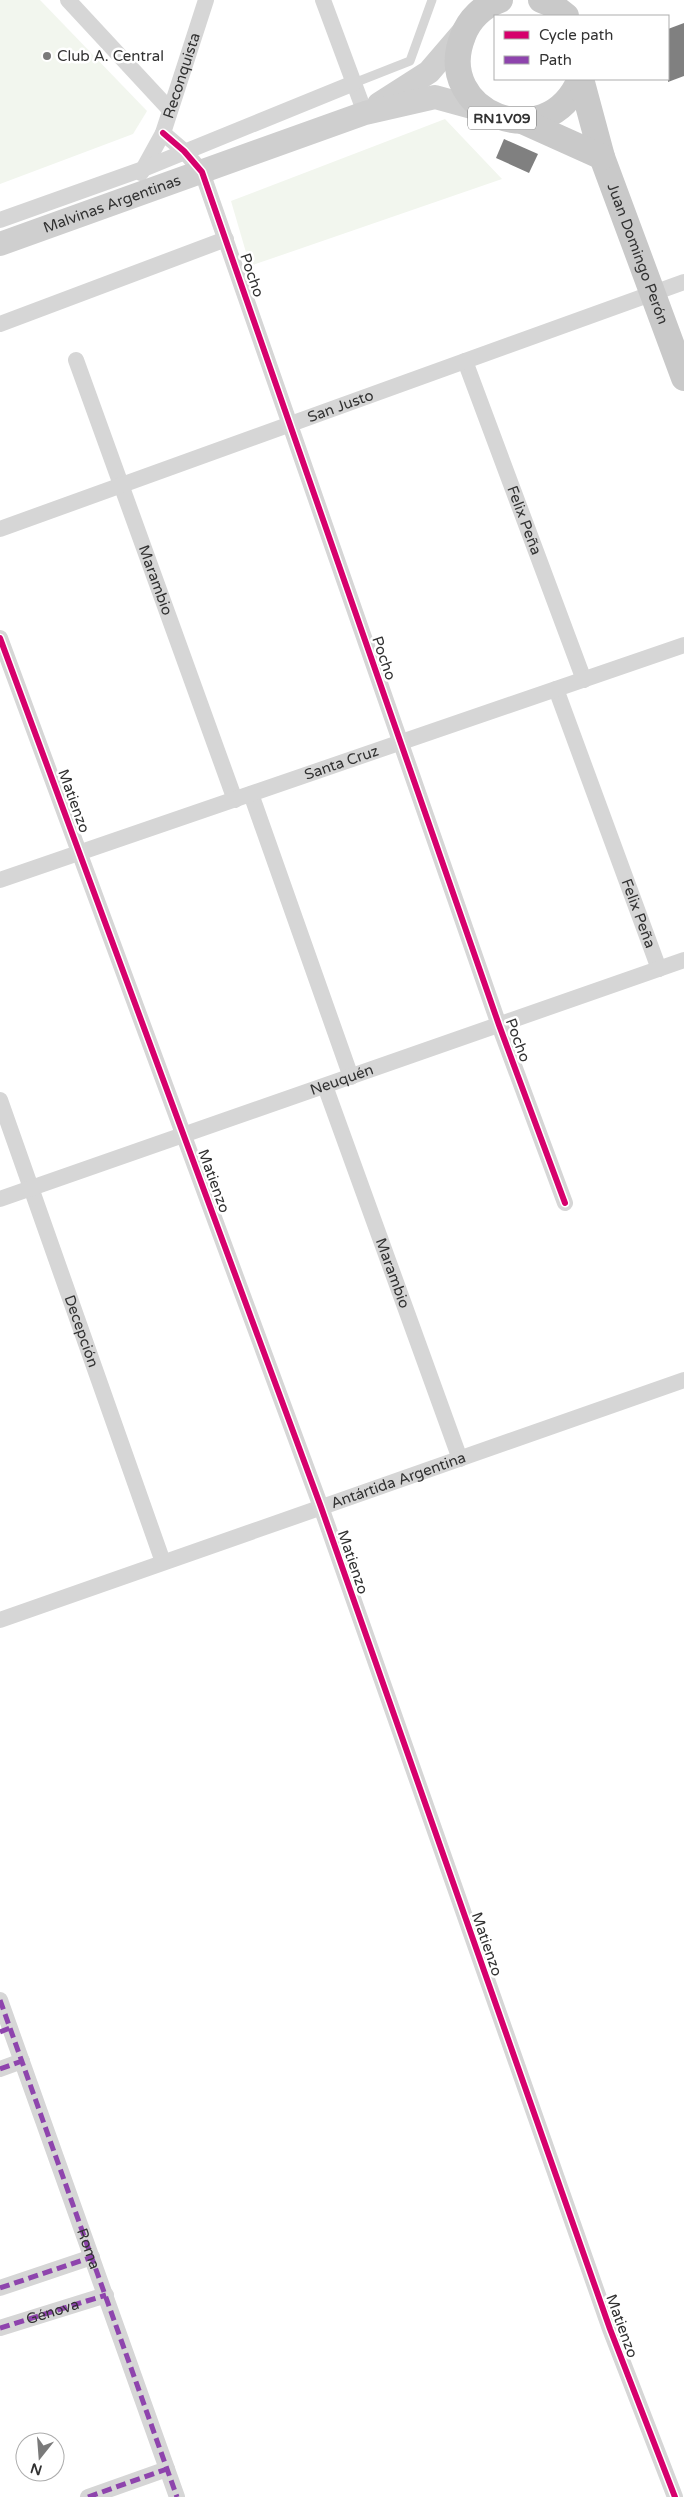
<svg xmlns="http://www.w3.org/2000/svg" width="684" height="2497" font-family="'Varela Round',sans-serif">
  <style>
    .green { fill: #f2f6ee }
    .building { fill: #808080 }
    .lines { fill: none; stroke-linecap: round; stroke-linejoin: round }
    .lane { stroke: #d6d6d6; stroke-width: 9 }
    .street { stroke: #d6d6d6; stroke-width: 16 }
    .secondary { stroke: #cfcfcf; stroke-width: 24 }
    .primary { stroke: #c9c9c9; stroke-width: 26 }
    .quiet { stroke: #8e44ad; stroke-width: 5; stroke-dasharray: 10 5; stroke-linecap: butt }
    .cycleway-casing { stroke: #fff; stroke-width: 9 }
    .cycleway { stroke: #d6006c; stroke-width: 6 }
    .poi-dot { fill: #7a7a7a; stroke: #fff; stroke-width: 2 }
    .labels { text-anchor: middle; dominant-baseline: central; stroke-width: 5; stroke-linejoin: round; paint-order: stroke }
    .shield { fill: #fff; stroke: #707070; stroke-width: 1 }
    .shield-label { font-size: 14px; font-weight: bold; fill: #323232 }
    .poi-label { font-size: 15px; fill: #323232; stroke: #fff; text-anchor: start }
    .street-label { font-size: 15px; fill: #323232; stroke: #fff }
  </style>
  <rect width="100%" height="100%" fill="#fff"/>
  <g class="green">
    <path d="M0,0H40L147,111L133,134L0,184Z"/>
    <path d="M445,119L502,179L250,266L231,201Z"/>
  </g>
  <g class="building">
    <path d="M684,23V76L668,82V29Z"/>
    <path d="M504,139L538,154L529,173L496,158Z"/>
  </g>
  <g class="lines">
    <path class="lane" d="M354,83L410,61L432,0"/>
    <g class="street">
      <path d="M68,0L170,110"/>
      <path d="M323,0L365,113"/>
      <path d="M163,133L184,151L202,172L499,1025L565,1203"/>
      <path id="s1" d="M141,173L163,133L206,0"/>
      <path d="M0,220L143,169L354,83"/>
      <path d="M0,324L226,239"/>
      <path id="s2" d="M76,360L235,800"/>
      <path id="s3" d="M465,361L584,680"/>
      <path id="s4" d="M0,529L684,282"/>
      <path d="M0,638L321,1507L610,2329L675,2497"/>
      <path id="s5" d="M556,689L659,969"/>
      <path d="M251,794L351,1077"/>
      <path id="s6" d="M0,880L684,645"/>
      <path id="s7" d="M325,1086L460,1459"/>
      <path id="s8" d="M0,1100L163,1562"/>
      <path id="s9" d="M0,1199L684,960"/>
      <path id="s10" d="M0,1620L684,1380"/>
      <path id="s11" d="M0,2000L177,2497"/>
      <path d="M0,2069L22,2061"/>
      <path d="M0,2288L92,2257"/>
      <path id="s12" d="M0,2328L106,2295"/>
      <path d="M88,2497L167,2469"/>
    </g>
    <g class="secondary">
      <path d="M379,104L429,72L465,30"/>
      <path id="s13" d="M0,244L365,113L435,97L486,111"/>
    </g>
    <g class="primary">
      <path d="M500,0C483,6 469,19 463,36C432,112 547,159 580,79"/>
      <path d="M541,0L551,4L566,16"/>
      <path id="s14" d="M581,79L602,157L684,378"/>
      <path d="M522,121L602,157"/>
    </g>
    <g class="quiet">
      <path d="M0,2000L177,2497"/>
      <path d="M0,2032L10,2028"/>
      <path d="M0,2069L22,2061"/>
      <path d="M0,2288L92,2257"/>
      <path d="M0,2328L106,2295"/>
      <path d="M88,2497L167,2469"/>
    </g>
    <defs>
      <g id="cycleway">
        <path d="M163,133L184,151L202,172L499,1025L565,1203"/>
        <path d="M0,638L321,1507L610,2329L675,2497"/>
      </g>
    </defs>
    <use href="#cycleway" class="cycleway-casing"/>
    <use href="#cycleway" class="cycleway"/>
  </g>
  <circle class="poi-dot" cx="47" cy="56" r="5"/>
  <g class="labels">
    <rect class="shield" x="468" y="106.5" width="68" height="23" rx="4"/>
    <g class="shield-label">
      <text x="502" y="118">RN1V09</text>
    </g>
    <g class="poi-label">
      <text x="57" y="56">Club A. Central</text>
    </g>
    <g class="street-label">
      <text stroke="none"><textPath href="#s1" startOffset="106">Reconquista</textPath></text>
      <text stroke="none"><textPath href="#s13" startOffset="119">Malvinas Argentinas</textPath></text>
      <text stroke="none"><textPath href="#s14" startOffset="184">Juan Domingo Perón</textPath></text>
      <text transform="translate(252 275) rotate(71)">Pocho</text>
      <text stroke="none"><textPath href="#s4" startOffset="362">San Justo</textPath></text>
      <text stroke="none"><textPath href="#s3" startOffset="170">Felix Peña</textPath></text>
      <text stroke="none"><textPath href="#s2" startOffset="234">Marambio</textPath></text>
      <text transform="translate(384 658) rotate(71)">Pocho</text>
      <text stroke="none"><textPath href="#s6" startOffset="361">Santa Cruz</textPath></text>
      <text transform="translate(74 801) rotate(70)">Matienzo</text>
      <text stroke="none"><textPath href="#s5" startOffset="239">Felix Peña</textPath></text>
      <text transform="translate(518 1040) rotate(70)">Pocho</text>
      <text stroke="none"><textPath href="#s9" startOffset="362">Neuquén</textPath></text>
      <text transform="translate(214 1181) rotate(70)">Matienzo</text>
      <text stroke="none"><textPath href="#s7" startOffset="199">Marambio</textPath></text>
      <text stroke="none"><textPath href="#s8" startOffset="245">Decepción</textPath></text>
      <text stroke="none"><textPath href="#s10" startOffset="422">Antártida Argentina</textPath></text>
      <text transform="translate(353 1562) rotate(71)">Matienzo</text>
      <text transform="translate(487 1944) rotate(71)">Matienzo</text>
      <text stroke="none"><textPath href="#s11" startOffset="264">Roma</textPath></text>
      <text stroke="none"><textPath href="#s12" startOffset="55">Génova</textPath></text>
      <text transform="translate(622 2326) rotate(70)">Matienzo</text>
    </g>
  </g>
  <rect x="494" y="15" width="175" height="65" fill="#ffffff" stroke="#adadad"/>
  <rect x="504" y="31" width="25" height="8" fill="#d6006c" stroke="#adadad"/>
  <text x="539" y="40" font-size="15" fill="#323232">Cycle path</text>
  <rect x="504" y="56" width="25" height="8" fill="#8e44ad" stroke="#adadad"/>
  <text x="539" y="65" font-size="15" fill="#323232">Path</text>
  <g transform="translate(40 2457) rotate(197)"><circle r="24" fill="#ffffff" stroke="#adadad"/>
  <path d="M0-4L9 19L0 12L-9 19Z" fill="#7a7a7a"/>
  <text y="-8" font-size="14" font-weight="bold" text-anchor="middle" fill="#323232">N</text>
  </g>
</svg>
